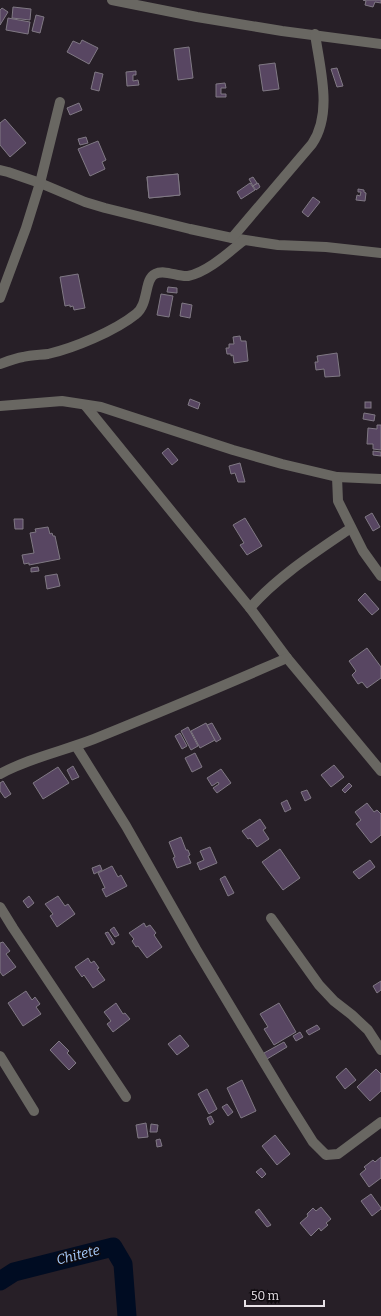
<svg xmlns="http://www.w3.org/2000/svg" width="381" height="1316" font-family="Bitter,serif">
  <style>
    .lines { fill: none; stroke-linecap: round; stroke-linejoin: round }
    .river { stroke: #000c22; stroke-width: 19 }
    .building { fill: #584662; stroke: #807984 }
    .minor { stroke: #696762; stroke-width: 10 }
    .labels { text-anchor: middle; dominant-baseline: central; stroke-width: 3; stroke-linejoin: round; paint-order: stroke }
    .water-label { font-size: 14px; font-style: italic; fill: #a5cbfd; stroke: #0e0a0e }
  </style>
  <rect width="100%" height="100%" fill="#271f27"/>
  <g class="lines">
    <path class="river" d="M0,1281L14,1272L113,1247L123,1264L127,1316"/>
  </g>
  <g class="building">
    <path d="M363,0H381V3L375,2L373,7L365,5L366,1Z"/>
    <path d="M13,7L31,9L30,20L12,18Z"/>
    <path d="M2,8L8,12L0,25V10Z"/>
    <path d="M36,15L44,17L40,33L32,31Z"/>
    <path d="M8,18L30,22L28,34L6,30Z"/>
    <path d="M82,40L98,48L89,64L67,52L73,41L80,44Z"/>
    <path d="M189,47L193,78L178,80L174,49Z"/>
    <path d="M275,63L279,89L263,91L259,65Z"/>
    <path d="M337,68L343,86L337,87L331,69Z"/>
    <path d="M136,71V75H133V81L138,80L139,85L127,86L126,72Z"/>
    <path d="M95,72L103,74L99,91L91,89Z"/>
    <path d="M225,83L226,88H221V94H226V97H216V84Z"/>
    <path d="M79,103L82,110L70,115L67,108Z"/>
    <path d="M5,119L26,143L10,157L0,145V123Z"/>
    <path d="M86,137L88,143L80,145L78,139Z"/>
    <path d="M98,141L106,160L102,162L105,169L90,176L78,149Z"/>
    <path d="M178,174L180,195L149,198L147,177Z"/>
    <path d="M178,174L180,195L149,198L147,177Z"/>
    <path d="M253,177L257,183L253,186L249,179Z"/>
    <path d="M250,183L255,190L241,199L237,192Z"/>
    <path d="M258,183L260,187L256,190L253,186Z"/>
    <path d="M358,189L364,190V192L366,193L365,201L356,200L357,195L360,196L361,192H358Z"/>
    <path d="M313,197L320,202L308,217L302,212Z"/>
    <path d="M78,274L85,308L74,310L73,306L70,307V305L65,306L60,277Z"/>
    <path d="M168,287L177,288V293L167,292Z"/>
    <path d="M161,294L173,296L169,317L157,315Z"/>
    <path d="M182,303L192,305L190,318L180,316Z"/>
    <path d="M240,336L241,341H246L248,361L234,363L233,355L231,356V354H227L226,348H229V344H234L233,337Z"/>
    <path d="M337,353L340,376L325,377L324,369L316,370L315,362H318L317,356Z"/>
    <path d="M190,399L200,403L198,409L188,405Z"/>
    <rect x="365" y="402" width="6" height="6"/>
    <path d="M364,413L375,415L374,421L363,419Z"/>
    <path d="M377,425H381V450L373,449V444H367L368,428L377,429Z"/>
    <path d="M168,448L178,460L172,465L162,453Z"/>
    <path d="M373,451L381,452V456L373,455Z"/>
    <path d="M240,463L245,482H238L235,473L231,474L229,466Z"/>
    <path d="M372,513L380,527L373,531L365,517Z"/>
    <path d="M245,518L262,546L247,555L240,545L244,543L233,525Z"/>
    <path d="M14,519H23V529H15Z"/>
    <path d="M48,527L50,534L52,533L53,536H55L60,559L29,565V563L24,564L22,555L34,553L30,533L36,532L35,529Z"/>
    <path d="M38,567L39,571L31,572V568Z"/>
    <path d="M57,574L60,586L47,589L45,576Z"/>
    <path d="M365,593L379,609L372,615L358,600Z"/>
    <path d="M367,648L381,667V678L367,688L362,682L358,684L352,675L356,671L349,661Z"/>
    <path d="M206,723L215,740L200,748L191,731Z"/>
    <path d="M212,723L221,739L216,742L207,725Z"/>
    <path d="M188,727L198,746L191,750L181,731Z"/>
    <path d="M180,733L187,746L182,749L175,736Z"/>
    <path d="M195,753L202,767L192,772L185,758Z"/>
    <path d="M334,765L344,777L331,787L321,775Z"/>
    <path d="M73,766L79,777L72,780L67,770Z"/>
    <path d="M58,767L69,783L43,799L33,783Z"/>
    <path d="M221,769L231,783L217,793L213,788L219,784L218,782L212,786L207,778Z"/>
    <path d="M3,781L11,794L5,798L0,791V783Z"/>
    <path d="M349,783L352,786L345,793L342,790Z"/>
    <path d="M307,790L311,798L305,801L301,792Z"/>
    <path d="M287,800L291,809L285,812L281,803Z"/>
    <path d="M367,803L374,812L377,810L381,814V835L371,843L356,824L361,820L355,812Z"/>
    <path d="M260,819L266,828L263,830L269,839L257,847L250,838L248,839L242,831Z"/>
    <path d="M181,837L186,850H188L190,855L188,856L191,863L177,868L173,858L175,857L169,842Z"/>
    <path d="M210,847L217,863L200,870L197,863L204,860L200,851Z"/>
    <path d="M280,849L300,878L283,890L262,862Z"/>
    <path d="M370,860L375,867L359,879L353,872Z"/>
    <path d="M100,865L102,870L94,874L92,868Z"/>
    <path d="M112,866L118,877L121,875L127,886L106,897L102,889L105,888L98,873Z"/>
    <path d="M225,876L234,893L228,896L220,879Z"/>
    <path d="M29,896L34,903L28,908L23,901Z"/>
    <path d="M58,896L65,906L68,904L75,914L57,927L50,916L53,914L45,904Z"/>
    <path d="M144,923L146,927L150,925L156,933L154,935L162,947L147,958L138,946L136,947L132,941L134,939L129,933Z"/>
    <path d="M114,927L119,935L115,937L110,930Z"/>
    <path d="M108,932L115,943L112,945L105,933Z"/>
    <path d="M3,942L10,951L6,954L16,967L3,976L0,972V943Z"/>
    <path d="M88,958L91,963L94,961L99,968L97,969L105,980L93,988L84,975L82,977L75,967Z"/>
    <path d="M381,981V990L377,993L373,986Z"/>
    <path d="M26,991L32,1000L35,997L40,1004L36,1007L41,1014L23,1026L8,1003Z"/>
    <path d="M116,1003L123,1014L125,1013L130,1019L113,1032L107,1024L111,1021L104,1012Z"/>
    <path d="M279,1003L296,1032L274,1045L264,1029L268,1027L260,1014Z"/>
    <path d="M317,1025L320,1029L309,1035L306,1031Z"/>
    <path d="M300,1032L303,1037L296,1041L293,1036Z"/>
    <path d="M180,1035L189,1046L177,1055L168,1044Z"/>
    <path d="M59,1041L69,1051L67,1053L76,1063L69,1070L50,1050Z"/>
    <path d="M284,1042L287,1047L267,1059L264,1053Z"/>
    <path d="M346,1068L356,1080L345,1089L336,1077Z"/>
    <path d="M376,1069L381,1074V1091L370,1101L357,1087Z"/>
    <path d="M242,1080L256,1111L241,1118L227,1088Z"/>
    <path d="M207,1089L217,1109L209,1114L198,1094Z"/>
    <path d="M227,1104L233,1112L228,1116L222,1107Z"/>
    <path d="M211,1116L214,1122L210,1125L207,1118Z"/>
    <path d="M146,1123L148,1137L138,1138L136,1125Z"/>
    <path d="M151,1124L158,1125L157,1132H150Z"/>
    <path d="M275,1135L290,1154L277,1165L262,1146Z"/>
    <path d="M160,1139L162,1146L157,1147L156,1140Z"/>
    <path d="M381,1157V1178L369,1187L360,1174L366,1169L364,1167L373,1160L375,1162Z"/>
    <path d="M261,1168L266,1174L262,1178L256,1172Z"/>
    <path d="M371,1194L381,1208V1209L372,1216L361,1201Z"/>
    <path d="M321,1207L331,1219L326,1223L328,1225L321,1231L319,1228L311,1236L300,1223L308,1216L307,1214L313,1208L316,1211Z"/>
    <path d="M259,1209L271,1225L267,1227L255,1212Z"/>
  </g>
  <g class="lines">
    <g class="minor">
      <path d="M112,0L197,17L282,31L381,44"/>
      <path d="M0,170L8,172L40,183L85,202L105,208L190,229L232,238L278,245L326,247L381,253"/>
      <path d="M232,238L312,144C333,113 320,69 315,34"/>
      <path d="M0,298L26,228L40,183L60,102"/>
      <path d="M0,364C8,361 16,358 23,357C31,355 40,355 48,354C74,348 115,331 136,314C149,304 144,279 155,274C165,269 177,277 188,276C208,272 229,252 244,240"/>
      <path d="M85,405L250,608L287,658L381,771"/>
      <path d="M0,406L62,401L101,407L233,450L282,464L337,477L381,479"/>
      <path d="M337,477L338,501L363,551L381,576"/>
      <path d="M250,608C278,576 316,552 351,528"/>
      <path d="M76,746L126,826L196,949L286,1099L313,1142L326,1155L338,1154L381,1122"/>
      <path d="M0,774C29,758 63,751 94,739C158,713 223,686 287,658"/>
      <path d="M0,907L13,928L126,1097"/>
      <path d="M271,918L319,985L334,1001L352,1015L368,1030L381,1050"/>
      <path d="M0,1056L34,1111"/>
    </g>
  </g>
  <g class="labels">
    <g class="water-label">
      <text transform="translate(78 1255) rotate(-14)">Chitete</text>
    </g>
  </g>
  <path d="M245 1300v6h79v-6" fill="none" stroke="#e8e2e7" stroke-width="2"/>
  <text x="251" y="1300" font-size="12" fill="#e8e2e7" stroke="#0e0a0e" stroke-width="3" paint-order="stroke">50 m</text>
</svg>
